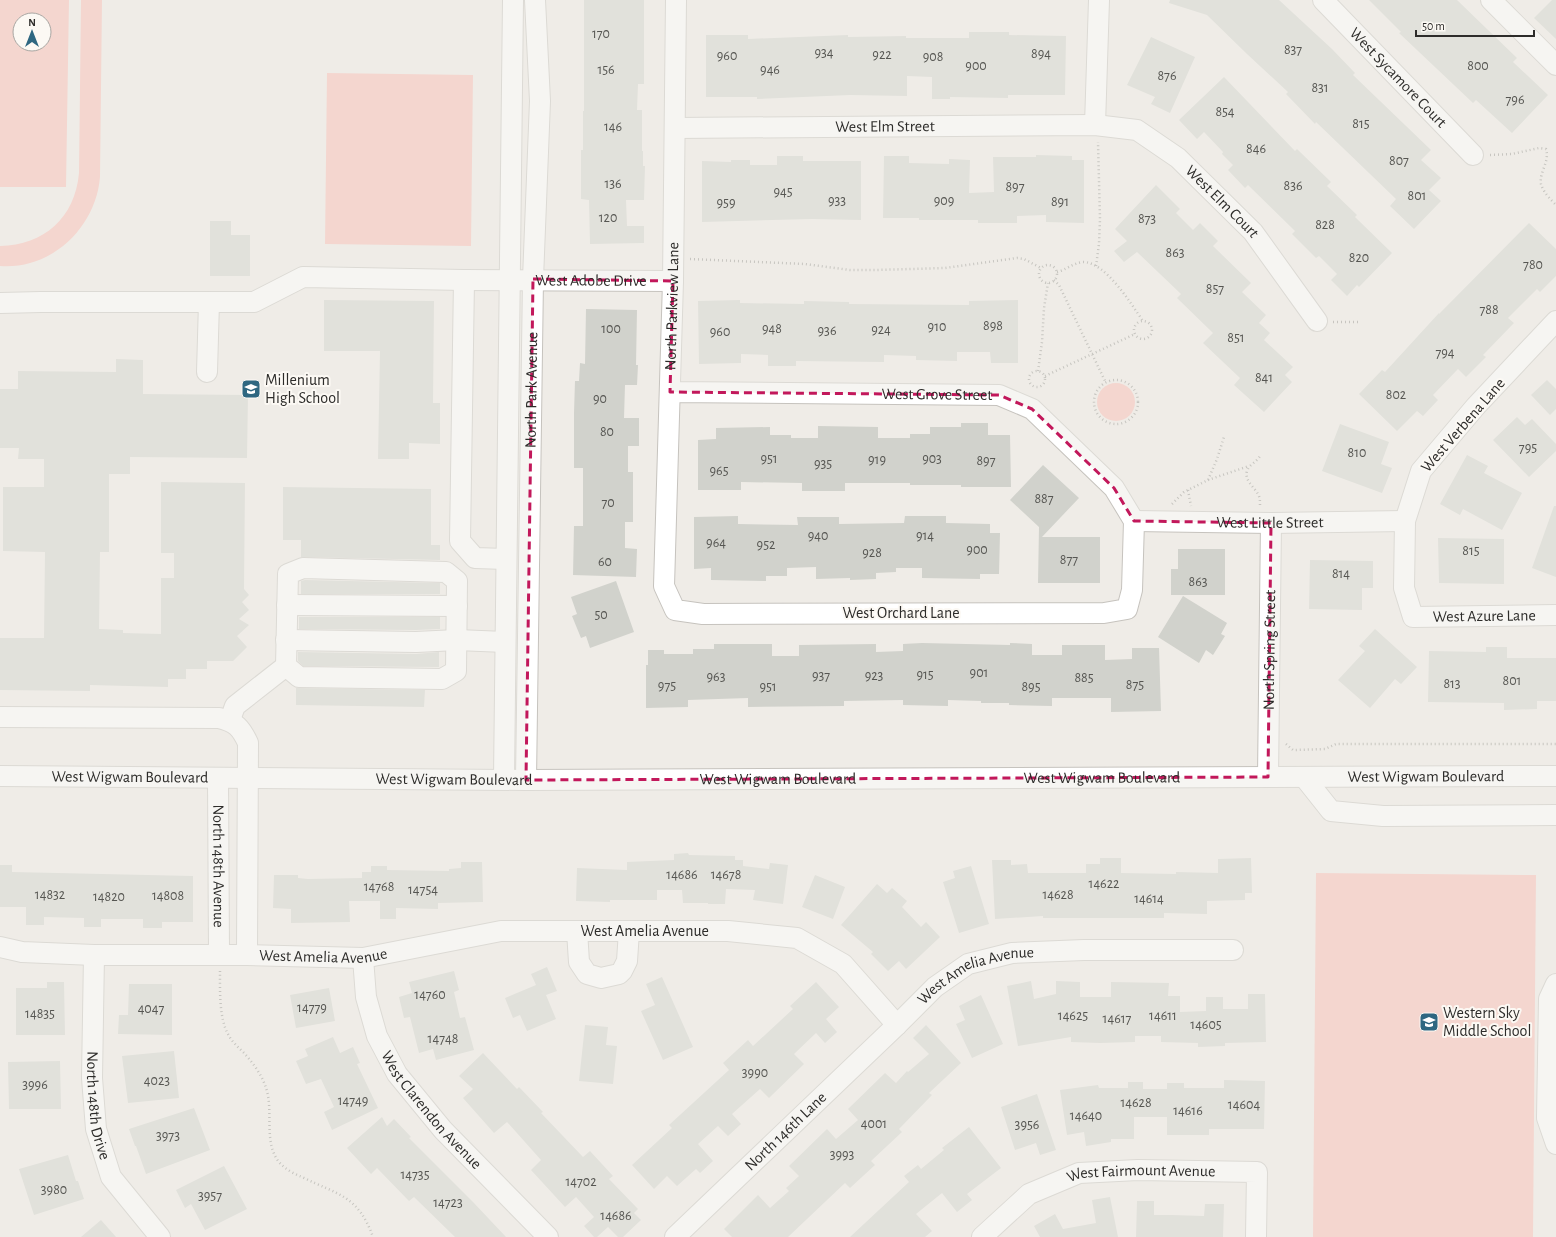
<svg xmlns="http://www.w3.org/2000/svg" width="1556" height="1237" font-family="'Alegreya Sans',sans-serif">
  <style>
    .green { fill: #fbbab2; fill-rule: evenodd }
    .building { fill: #d1d2cc }
    .lines { fill: none; stroke-linecap: round; stroke-linejoin: round }
    .minor-casing { stroke: #c6c3be; stroke-width: 22 }
    .path { stroke: #979591; stroke-width: 2.5; stroke-dasharray: 1 3; stroke-linecap: butt }
    .minor { stroke: #fff; stroke-width: 20 }
    .marked { fill: none; stroke: #c2185b; stroke-width: 3; stroke-dasharray: 8 5; stroke-linejoin: round }
    .labels { text-anchor: middle; dominant-baseline: central; stroke-width: 4; stroke-linejoin: round; paint-order: stroke }
    .number-label { font-size: 14px; fill: #565652 }
    .street-label { font-size: 16px; fill: #2d2c2a; stroke: #fcf9f4 }
    .poi-label { font-size: 16px; fill: #2d2c2a; stroke: #fcf9f4; text-anchor: start }
  </style>
  <rect width="100%" height="100%" fill="#efece7"/>
  <g class="green">
    <path d="M0,0H69L66,187H0ZM20,20H44V44H20Z"/>
    <path d="M81,0H102L100,177C96,227 52,270 0,266V246C44,245 75,218 79,173Z"/>
    <path d="M327,73L473,75L471,246L325,244Z"/>
    <circle cx="1116" cy="402" r="19"/>
    <path d="M1316,873L1536,875L1533,1237H1313Z"/>
  </g>
  <g class="building">
    <path d="M584,0H644V84H638L637,110H642V151H643V166H645L644,200H626L627,226H644V243L590,244L589,200L581,199V150H583V111H584Z"/>
    <path d="M1170,0H1279L1332,49L1355,73L1353,75L1431,150L1421,160L1441,178L1429,190L1441,201L1414,229L1390,206L1396,199L1316,122L1315,124L1286,94L1288,92L1247,54L1207,15L1169,3Z"/>
    <path d="M1369,0H1457L1517,58L1513,62L1548,95L1512,133L1476,100L1473,103L1399,33L1401,32Z"/>
    <path d="M1552,0H1556V39L1534,18Z"/>
    <path d="M969,32H1009V35L1066,36L1065,95H1008V98L950,97V99H932V77L907,76V96L850,95L757,99V97H706V35H748V39L848,35V37L906,36V38H969Z"/>
    <path d="M1151,37L1195,57L1170,113L1151,104L1155,97L1127,85Z"/>
    <path d="M1224,77L1295,151L1297,149L1331,182L1327,186L1357,215L1355,217L1392,253L1359,287L1357,285L1347,296L1331,280L1337,274L1319,256L1316,258L1292,234L1295,231L1248,185L1245,188L1228,170L1233,165L1222,154L1223,152L1204,132L1197,139L1179,120Z"/>
    <path d="M1036,155L1072,156V160H1084V223L1046,222V215L1017,216V223H978V220H919V218H883L884,156H909V163L949,164V159L970,160L969,193L994,192L993,157H1036Z"/>
    <path d="M777,156H803V161H861V220L812,219L702,222V161L731,162V160H750V165H777Z"/>
    <path d="M1156,185L1180,209L1176,213L1193,230L1200,223L1218,241L1213,246L1251,283L1242,292L1266,315L1259,323L1270,333L1264,340L1293,367L1285,375L1292,382L1264,412L1234,385L1240,378L1203,343L1213,333L1177,298L1181,294L1137,252L1124,262L1114,251L1127,241L1115,229Z"/>
    <path d="M210,221H231V235H250V276H210Z"/>
    <path d="M1529,223L1556,249V276L1540,292L1537,289L1508,318L1514,323L1483,355L1486,357L1466,377L1458,369L1433,395L1438,400L1423,416L1417,411L1397,431L1359,394L1382,370L1385,372L1439,313V314Z"/>
    <path d="M324,300L434,301L433,403H440V444L409,443V459H378L380,351H324Z"/>
    <path d="M740,300V303L804,304V301L849,302V304L969,305V301L1018,300V363H991L990,352H957V361L916,360V356L884,355V362L796,361V366H768V355L741,354V363L699,364L698,301Z"/>
    <path d="M586,309L637,310L636,365H638L637,385H625L624,418H639V446H628V472H633V522H625V548L637,549L636,577L573,575L574,526H583V468H574V413L575,381H579L580,363L585,364Z"/>
    <path d="M116,359L143,360V394L248,395L247,458L130,457V474H109V552H100L99,629L123,630V633L161,634V578H174V553H161V482L245,483L244,589L249,595L242,602L249,610L239,619L249,625L237,636L247,647L233,661H207V669H186V679H168V687L90,685V691L0,690V638H44L45,552L3,551V487H44V459H18L19,448H0V389H18V371L116,372Z"/>
    <path d="M1547,380L1556,389V409L1550,415L1531,395Z"/>
    <path d="M1517,417L1525,425L1532,419L1556,444V451L1529,477L1493,440Z"/>
    <path d="M961,423H988V435H1010L1011,487H961V485H910V483H845V491H802V483L741,482V490H698V440L716,439V428L770,427V435H791V438H818V426L878,427V438H910V434H930V427H961Z"/>
    <path d="M1340,424L1389,442L1381,464L1392,468L1382,493L1322,471Z"/>
    <path d="M1467,455L1488,466L1484,473L1522,493L1502,530L1463,509L1460,515L1440,504Z"/>
    <path d="M1043,465L1079,498L1042,537H1100V583H1038L1039,527L1010,500Z"/>
    <path d="M283,487L431,489V545H440V560L301,557V540H283Z"/>
    <path d="M1554,506H1556V577L1532,568Z"/>
    <path d="M738,516V524L798,525L797,517H839V524L904,523L905,516H946V523L990,524V533H1000L999,574H980V579L922,578V568H896V572L876,573V579L850,580V578L816,579V567L787,568V576H766V581L711,580V568L694,569V517Z"/>
    <path d="M1438,538L1504,539V584L1439,583Z"/>
    <path d="M1178,549H1225V595H1171V569H1178Z"/>
    <path d="M1310,560L1373,561V588H1362V610L1309,609Z"/>
    <path d="M305,580L440,583V594H301V581Z"/>
    <path d="M616,581L634,632L590,648L586,636L581,638L572,616L577,614L571,597Z"/>
    <path d="M1183,596L1227,623L1221,634L1225,636L1213,655L1206,650L1199,663L1158,637Z"/>
    <path d="M299,617H440V629L416,630L299,629Z"/>
    <path d="M1375,629L1417,667L1401,684L1395,679L1370,708L1338,680L1365,651L1359,646Z"/>
    <path d="M922,643L1010,645V643L1032,644V655H1062V645H1105V660L1132,659V648H1159L1161,711L1111,712V698H1052V706L1009,705V703H981V701L948,700V706L903,705V700L844,701V706L748,707V698L688,700V707L646,708V665H648V650H664V654H693V649H714V644H772V656H799V645L876,644V652L903,651V644Z"/>
    <path d="M1486,647H1507V658H1556V701H1537V709L1504,710V703L1428,702L1429,651L1486,652Z"/>
    <path d="M298,652L416,654L439,652V667L303,666L298,661Z"/>
    <path d="M296,688L425,690L424,707L296,705Z"/>
    <path d="M688,853L689,855L735,856V860H743V866L769,869L770,863L788,865L783,904L753,900L755,890L726,889L725,904H708V903H683L682,890H657V900H610V902L576,901L577,868L627,870V862L674,860V854Z"/>
    <path d="M1100,858H1121V873L1176,874V872L1218,873V859L1251,858L1252,893H1245V900L1207,901V914L1164,913V918H1043V916L995,919L992,860H1011V865L1027,864L1028,873H1086V864H1100Z"/>
    <path d="M461,862H482L483,902L438,903V909L396,908V919H380V901H349L350,922L291,923V909L273,908L274,875H298V878L308,879L362,878V872H371V866H387V870L449,871V869L461,868Z"/>
    <path d="M0,865H12V872L193,876V922H162V928H143V919H101V927H84V918L44,917V925H26V907H0Z"/>
    <path d="M971,866L989,924L959,933L943,882L955,878L953,871Z"/>
    <path d="M815,875L845,887L833,919L802,907Z"/>
    <path d="M877,884L887,893L892,888L907,901L902,907L921,927L926,922L940,937L906,969L899,961L888,971L871,954L873,952L841,925Z"/>
    <path d="M547,967L557,991L546,995L556,1019L527,1031L520,1015L513,1018L505,998L536,985L531,974Z"/>
    <path d="M454,971L459,990L454,992L460,1018L465,1017L474,1050L436,1060L433,1049L419,1053L410,1017L404,1018L399,997L412,993L409,982Z"/>
    <path d="M662,977L693,1047L663,1060L641,1011L655,1005L646,984Z"/>
    <path d="M1031,981L1034,999L1056,994V981L1080,982V997H1111V982L1169,983L1168,996H1180V1012L1206,1011V997H1223V1009H1248V994H1265L1266,1042L1225,1043V1046L1198,1047V1043L1161,1042V1036H1135V1042L1100,1043L1071,1042V1037L1018,1046L1007,986Z"/>
    <path d="M47,982H64L65,1035H16V988H47Z"/>
    <path d="M816,982L839,1007L826,1019L837,1032L825,1043L816,1033L794,1054L804,1064L769,1098L760,1089L732,1114L741,1124L728,1136L718,1126L698,1144L713,1161L700,1173L696,1169L677,1186L667,1176L654,1189L632,1165L672,1128L669,1125L729,1070L723,1063L748,1040L753,1046L793,1009L790,1006Z"/>
    <path d="M129,984H172V1035L118,1034L119,1015H128Z"/>
    <path d="M329,988L335,1021L296,1028L290,995Z"/>
    <path d="M981,995L1003,1044L972,1058L956,1024L965,1020L959,1006Z"/>
    <path d="M585,1025L608,1027L606,1045L617,1046L613,1084L579,1081Z"/>
    <path d="M926,1025L961,1063L929,1093L932,1095L899,1129L902,1132L871,1161L875,1165L850,1188L845,1183L788,1237H732L724,1229L758,1195L770,1208L789,1191L786,1188L799,1176L789,1166L827,1129L836,1139L858,1120L848,1109L885,1073L896,1083L907,1071L908,1072L929,1054L913,1038Z"/>
    <path d="M333,1037L340,1053L353,1047L360,1063L357,1064L378,1108L332,1130L324,1112L334,1107L321,1079L306,1084L296,1061L308,1056L305,1049Z"/>
    <path d="M174,1051L179,1098L128,1103L122,1056Z"/>
    <path d="M483,1053L517,1089L519,1087L543,1112L541,1113L583,1157L590,1151L613,1176L609,1179L638,1209L634,1213L641,1220L623,1237H618L608,1227L597,1237H594L584,1226L594,1217L576,1197L565,1207L531,1170L541,1160L507,1122L494,1133L463,1098L473,1089L459,1076Z"/>
    <path d="M60,1061L61,1109H9L8,1062Z"/>
    <path d="M1224,1080L1265,1081L1264,1129H1209V1135H1167V1117H1134V1139H1111V1142L1086,1146L1084,1132L1067,1135L1060,1090L1098,1085L1099,1088H1128V1082H1143V1089H1167V1083H1184V1088H1224Z"/>
    <path d="M1037,1094L1056,1150L1040,1155L1036,1143L1015,1150L1001,1107Z"/>
    <path d="M194,1108L210,1150L146,1174L136,1146H135L129,1129Z"/>
    <path d="M382,1117L387,1126L394,1119L411,1137L409,1138L473,1202L506,1237H455L414,1197L409,1201L377,1168L371,1174L347,1148Z"/>
    <path d="M969,1127L1001,1168L967,1194L972,1200L957,1212L942,1193L916,1214L932,1231L925,1237H850L909,1182L904,1176L918,1165L921,1169L944,1150L942,1148Z"/>
    <path d="M68,1155L76,1181H78L84,1199L34,1215L19,1169Z"/>
    <path d="M224,1166L247,1209L205,1230L191,1204L185,1208L176,1190Z"/>
    <path d="M1110,1197L1118,1237H1040L1034,1226L1055,1214L1063,1229L1096,1223L1092,1200Z"/>
    <path d="M1137,1201H1154V1215H1172L1204,1216L1205,1204H1224L1223,1237H1136Z"/>
    <path d="M101,1220L116,1237H81Z"/>
  </g>
  <g class="lines">
    <defs>
      <g id="minor">
        <path id="s1" d="M1323,0L1473,155"/>
        <path d="M1491,0L1556,65"/>
        <path d="M1095,125L1099,0"/>
        <path id="s2" d="M675,128L1095,125L1137,130L1178,158L1253,232L1317,321"/>
        <path d="M464,280L460,541L475,558L506,559"/>
        <path id="s3" d="M0,303L41,302H254L303,277L464,280L673,281"/>
        <path id="s4" d="M1556,321L1476,406L1421,471L1405,521L1404,588L1413,617L1556,615"/>
        <path d="M207,372L209,302"/>
        <path id="s5" d="M670,392L999,395L1032,409L1114,488L1134,521L1132,590L1127,609L1104,613L703,614L675,610L664,586L673,281L676,0"/>
        <path id="s6" d="M1134,521L1271,523L1405,521"/>
        <path d="M303,568L446,572L457,581L456,671L442,679L299,677L286,666L288,574Z"/>
        <path d="M287,605L457,606"/>
        <path d="M286,640L416,642L457,640L505,642"/>
        <path d="M0,717L219,718C236,722 241,728 248,743L247,955"/>
        <path d="M230,720L235,706L286,666"/>
        <path id="s7" d="M0,776L526,780L1556,776"/>
        <path id="s8" d="M1268,777L1271,523"/>
        <path d="M1304,777L1331,811L1383,816L1556,815"/>
        <path id="s9" d="M218,778L219,955"/>
        <path d="M504,779L513,0"/>
        <path id="s10" d="M526,780L533,279L540,101L535,0"/>
        <path d="M577,931L579,962L587,974L601,978L619,974L622,971L627,961L629,931"/>
        <path id="s11" d="M0,947L22,952L94,955H247L363,958L501,931H728L797,938L843,964L897,1025L935,987L968,964L1012,953L1084,950H1233"/>
        <path id="s12" d="M94,955L92,1078L96,1129L111,1177L160,1237"/>
        <path id="s13" d="M363,958L366,997L377,1036L397,1074L443,1130L548,1237"/>
        <path d="M1556,984L1549,999L1547,1118L1556,1144"/>
        <path id="s14" d="M675,1237L897,1025"/>
        <path id="s15" d="M982,1237L1029,1194L1079,1173L1138,1170L1257,1172L1256,1237"/>
      </g>
    </defs>
    <use href="#minor" class="minor-casing"/>
    <g class="path">
      <path d="M1490,155L1512,154L1539,148L1546,149C1550,162 1539,172 1541,184C1543,192 1551,200 1556,205"/>
      <path d="M690,259L805,264L850,270H876L945,268L1017,258L1024,259L1041,268"/>
      <circle cx="1048" cy="274" r="9"/>
      <path d="M1096,266L1099,244L1100,219L1098,142"/>
      <path d="M1057,272C1066,270 1073,263 1083,262C1106,262 1131,304 1143,321"/>
      <path d="M1054,280L1059,285L1106,383"/>
      <circle cx="1143" cy="330" r="9"/>
      <path d="M1333,322H1358"/>
      <circle cx="1037" cy="379" r="8"/>
      <path d="M1038,371L1042,342L1044,308L1048,283"/>
      <path d="M1045,376L1135,334"/>
      <circle cx="1116" cy="402" r="22"/>
      <path d="M1208,480L1249,466"/>
      <path d="M1188,490L1191,506"/>
      <path d="M1172,504L1184,492L1208,480L1217,459L1224,437"/>
      <path d="M1260,505C1260,502 1260,499 1259,496C1255,487 1244,481 1247,471C1249,464 1258,462 1261,454"/>
      <path d="M1286,744L1293,750L1325,749L1336,744H1556"/>
      <path d="M220,971C220,990 219,1018 228,1034C232,1042 238,1047 244,1053C253,1063 262,1075 266,1088C274,1111 263,1142 279,1162C285,1169 294,1174 302,1177C338,1195 358,1195 373,1237"/>
    </g>
    <use href="#minor" class="minor"/>
  </g>
  <path d="M0 0H1556V1237H0ZM533,279L673,281L670,392L999,395L1032,409L1114,488L1134,521L1271,523L1268,777L526,780Z" fill="#efece7" fill-opacity=".55" fill-rule="evenodd"/>
  <path class="marked" d="M533,279L673,281L670,392L999,395L1032,409L1114,488L1134,521L1271,523L1268,777L526,780Z"/>
  <defs>
    <symbol id="school-square" viewBox="-11 -11 22 22"><rect x="-9" y="-9" width="18" height="18" rx="4" fill="#2e6781" stroke="#fcf9f4"/><path d="M0-5L7-2L0 1L-7-2ZM-4 1L0 2.5L4 1V4Q0 6-4 4Z" fill="#fff"/></symbol>
  </defs>
  <g fill-rule="evenodd">
    <use href="#school-square" x="240" y="378" width="22" height="22"/>
    <use href="#school-square" x="1418" y="1011" width="22" height="22"/>
  </g>
  <g class="labels">
    <g class="number-label">
      <text x="601" y="34">170</text>
      <text x="1293" y="50">837</text>
      <text x="824" y="53">934</text>
      <text x="1041" y="54">894</text>
      <text x="882" y="55">922</text>
      <text x="727" y="56">960</text>
      <text x="933" y="57">908</text>
      <text x="976" y="66">900</text>
      <text x="1478" y="66">800</text>
      <text x="606" y="70">156</text>
      <text x="770" y="70">946</text>
      <text x="1167" y="76">876</text>
      <text x="1320" y="88">831</text>
      <text x="1515" y="100">796</text>
      <text x="1225" y="112">854</text>
      <text x="1361" y="124">815</text>
      <text x="613" y="127">146</text>
      <text x="1256" y="149">846</text>
      <text x="1399" y="161">807</text>
      <text x="613" y="184">136</text>
      <text x="1293" y="186">836</text>
      <text x="1015" y="187">897</text>
      <text x="783" y="192">945</text>
      <text x="1417" y="196">801</text>
      <text x="837" y="201">933</text>
      <text x="944" y="201">909</text>
      <text x="1060" y="202">891</text>
      <text x="726" y="203">959</text>
      <text x="608" y="218">120</text>
      <text x="1147" y="219">873</text>
      <text x="1325" y="225">828</text>
      <text x="1175" y="253">863</text>
      <text x="1359" y="258">820</text>
      <text x="1533" y="265">780</text>
      <text x="1215" y="289">857</text>
      <text x="1489" y="310">788</text>
      <text x="993" y="326">898</text>
      <text x="937" y="327">910</text>
      <text x="611" y="329">100</text>
      <text x="772" y="329">948</text>
      <text x="881" y="330">924</text>
      <text x="827" y="331">936</text>
      <text x="720" y="332">960</text>
      <text x="1236" y="338">851</text>
      <text x="1445" y="353">794</text>
      <text x="1264" y="378">841</text>
      <text x="1396" y="395">802</text>
      <text x="600" y="399">90</text>
      <text x="607" y="432">80</text>
      <text x="1528" y="448">795</text>
      <text x="1357" y="453">810</text>
      <text x="769" y="459">951</text>
      <text x="932" y="459">903</text>
      <text x="877" y="460">919</text>
      <text x="986" y="461">897</text>
      <text x="823" y="464">935</text>
      <text x="719" y="471">965</text>
      <text x="1044" y="499">887</text>
      <text x="608" y="503">70</text>
      <text x="818" y="536">940</text>
      <text x="925" y="536">914</text>
      <text x="716" y="543">964</text>
      <text x="766" y="545">952</text>
      <text x="977" y="550">900</text>
      <text x="1471" y="551">815</text>
      <text x="872" y="553">928</text>
      <text x="1069" y="560">877</text>
      <text x="605" y="562">60</text>
      <text x="1341" y="574">814</text>
      <text x="1198" y="582">863</text>
      <text x="601" y="615">50</text>
      <text x="979" y="673">901</text>
      <text x="925" y="675">915</text>
      <text x="821" y="676">937</text>
      <text x="874" y="676">923</text>
      <text x="716" y="677">963</text>
      <text x="1084" y="678">885</text>
      <text x="1512" y="681">801</text>
      <text x="1452" y="684">813</text>
      <text x="1135" y="685">875</text>
      <text x="667" y="686">975</text>
      <text x="768" y="687">951</text>
      <text x="1031" y="687">895</text>
      <text x="682" y="875">14686</text>
      <text x="726" y="875">14678</text>
      <text x="1104" y="884">14622</text>
      <text x="379" y="887">14768</text>
      <text x="423" y="890">14754</text>
      <text x="50" y="895">14832</text>
      <text x="1058" y="895">14628</text>
      <text x="168" y="896">14808</text>
      <text x="109" y="897">14820</text>
      <text x="1149" y="899">14614</text>
      <text x="430" y="995">14760</text>
      <text x="312" y="1008">14779</text>
      <text x="151" y="1009">4047</text>
      <text x="40" y="1014">14835</text>
      <text x="1073" y="1016">14625</text>
      <text x="1163" y="1016">14611</text>
      <text x="1117" y="1019">14617</text>
      <text x="1206" y="1025">14605</text>
      <text x="443" y="1039">14748</text>
      <text x="755" y="1073">3990</text>
      <text x="157" y="1081">4023</text>
      <text x="35" y="1085">3996</text>
      <text x="353" y="1101">14749</text>
      <text x="1136" y="1103">14628</text>
      <text x="1244" y="1105">14604</text>
      <text x="1188" y="1111">14616</text>
      <text x="1086" y="1116">14640</text>
      <text x="874" y="1124">4001</text>
      <text x="1027" y="1125">3956</text>
      <text x="168" y="1136">3973</text>
      <text x="842" y="1155">3993</text>
      <text x="415" y="1175">14735</text>
      <text x="581" y="1182">14702</text>
      <text x="54" y="1190">3980</text>
      <text x="210" y="1196">3957</text>
      <text x="448" y="1203">14723</text>
      <text x="616" y="1216">14686</text>
    </g>
    <g class="street-label">
      <text stroke="none"><textPath href="#s1" startOffset="108">West Sycamore Court</textPath></text>
      <text stroke="none"><textPath href="#s2" startOffset="210">West Elm Street</textPath></text>
      <text stroke="none"><textPath href="#s2" startOffset="574">West Elm Court</textPath></text>
      <text stroke="none"><textPath href="#s3" startOffset="597">West Adobe Drive</textPath></text>
      <text stroke="none"><textPath href="#s5" startOffset="1365">North Parkview Lane</textPath></text>
      <text stroke="none"><textPath href="#s10" startOffset="390">North Park Avenue</textPath></text>
      <text stroke="none"><textPath href="#s5" startOffset="267">West Grove Street</textPath></text>
      <text transform="translate(1463 425) rotate(-49)">West Verbena Lane</text>
      <text stroke="none"><textPath href="#s6" startOffset="136">West Little Street</textPath></text>
      <text x="901" y="613">West Orchard Lane</text>
      <text stroke="none"><textPath href="#s4" startOffset="423">West Azure Lane</textPath></text>
      <text stroke="none"><textPath href="#s8" startOffset="127">North Spring Street</textPath></text>
      <text stroke="none"><textPath href="#s7" startOffset="130">West Wigwam Boulevard</textPath></text>
      <text stroke="none"><textPath href="#s7" startOffset="1102">West Wigwam Boulevard</textPath></text>
      <text stroke="none"><textPath href="#s7" startOffset="1426">West Wigwam Boulevard</textPath></text>
      <text stroke="none"><textPath href="#s7" startOffset="454">West Wigwam Boulevard</textPath></text>
      <text stroke="none"><textPath href="#s7" startOffset="778">West Wigwam Boulevard</textPath></text>
      <text stroke="none"><textPath href="#s9" startOffset="88">North 148th Avenue</textPath></text>
      <text stroke="none"><textPath href="#s11" startOffset="648">West Amelia Avenue</textPath></text>
      <text stroke="none"><textPath href="#s11" startOffset="324">West Amelia Avenue</textPath></text>
      <text stroke="none"><textPath href="#s11" startOffset="1032">West Amelia Avenue</textPath></text>
      <text stroke="none"><textPath href="#s12" startOffset="151">North 148th Drive</textPath></text>
      <text stroke="none"><textPath href="#s13" startOffset="172">West Clarendon Avenue</textPath></text>
      <text stroke="none"><textPath href="#s14" startOffset="153">North 146th Lane</textPath></text>
      <text stroke="none"><textPath href="#s15" startOffset="180">West Fairmount Avenue</textPath></text>
    </g>
    <g class="poi-label">
      <text x="265" y="380">Millenium<tspan x="265" dy="18">High School</tspan></text>
      <text x="1443" y="1013">Western Sky<tspan x="1443" dy="18">Middle School</tspan></text>
    </g>
  </g>
  <g transform="translate(32 32)"><circle r="19" fill="#fcf9f4" stroke="#a9a7a3"/>
  <path d="M0-3L7 15L0 10L-7 15Z" fill="#2e6781"/>
  <text y="-6" font-size="11" font-weight="bold" text-anchor="middle" fill="#2d2c2a">N</text>
  </g>
  <path d="M1416 30v6h118v-6" fill="none" stroke="#2d2c2a" stroke-width="2"/>
  <text x="1422" y="30" font-size="12" fill="#2d2c2a" stroke="#fcf9f4" stroke-width="3" paint-order="stroke">50 m</text>
</svg>
